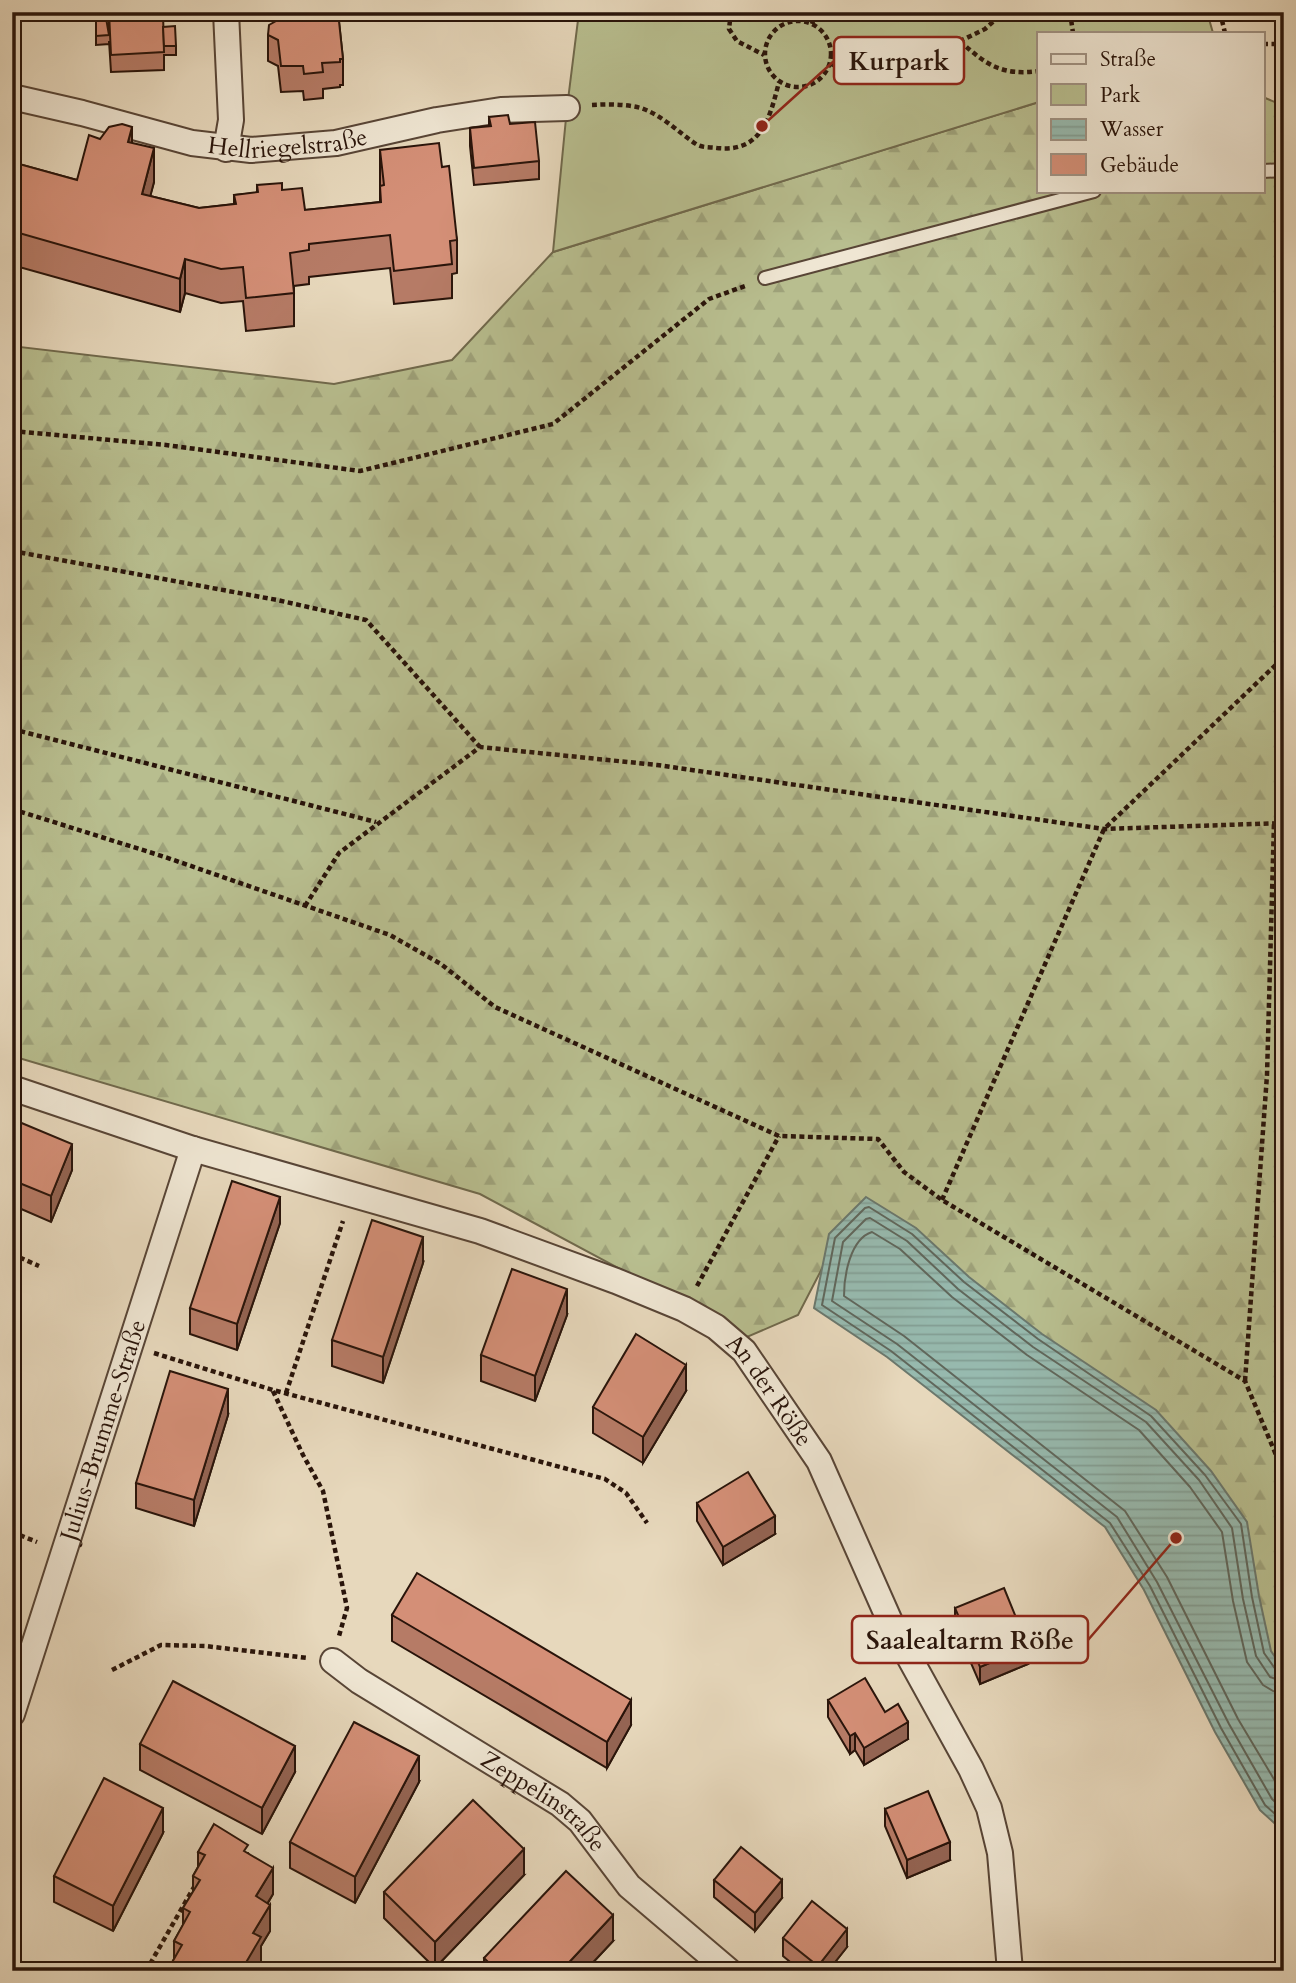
<svg xmlns="http://www.w3.org/2000/svg" width="1296" height="1983" font-family="Cardo,serif">
  <style>
    .forest { fill: url(#forest-firs); stroke: #70694c; stroke-width: 2 }
    .park { fill: #b8be8f; stroke: #70694c; stroke-width: 2 }
    .water { fill: url(#water-rules); stroke: #6b786d; stroke-width: 2 }
    .lines { fill: none; stroke-linecap: round; stroke-linejoin: round }
    .shore { stroke: #60675c; stroke-width: 2 }
    .service-casing { stroke: #584536; stroke-width: 16 }
    .minor-casing { stroke: #584536; stroke-width: 28 }
    .path { stroke: #29140a; stroke-width: 4.5; stroke-dasharray: 5 3.5; stroke-linecap: butt }
    .service { stroke: #efe6d3; stroke-width: 12 }
    .minor { stroke: #efe6d3; stroke-width: 24 }
    .wall { fill: #b67b66; stroke: #29140a; stroke-width: 2 }
    .shaded-wall { fill: #946453; stroke: #29140a; stroke-width: 2 }
    .building { fill: #d48f77; stroke: #29140a; stroke-width: 2 }
    .labels { text-anchor: middle; dominant-baseline: central; stroke-width: 7; stroke-linejoin: round; paint-order: stroke }
    .street-label { font-size: 24px; fill: #29140a; stroke: #efe6d3 }
    .leader { fill: none; stroke: #8f2418; stroke-width: 2.5 }
    .callout-dot { fill: #8f2418; stroke: #efe6d3; stroke-width: 2.5 }
    .callout { fill: #efe6d3; stroke: #8f2418; stroke-width: 2.5 }
    .callout-label { font-size: 26px; text-anchor: middle; font-weight: bold; fill: #29140a }
  </style>
  <defs>
    <pattern id="forest-firs" width="22" height="20" patternUnits="userSpaceOnUse" patternTransform="scale(1.75)"><rect width="22" height="20" fill="#b8be8f"/><path d="M5 1l3.5 6h-7zM16 11l3.5 6h-7z" fill="#9ea27a"/></pattern>
    <pattern id="water-rules" width="6" height="5" patternUnits="userSpaceOnUse" patternTransform="scale(1.75)"><rect width="6" height="5" fill="#97baaf"/><path d="M0 2.5h6" fill="none" stroke="#829f95"/></pattern>
  </defs>
  <rect width="100%" height="100%" fill="#e7d8bc"/>
  <filter id="stains"><feTurbulence type="fractalNoise" baseFrequency=".00286" numOctaves="4"/><feColorMatrix values="0 0 0 0 .2 0 0 0 0 .09 0 0 0 0 .02 0 0 0 .5 -.17"/></filter>
  <radialGradient id="worn" r=".72"><stop offset=".6" stop-color="#630" stop-opacity="0"/><stop offset="1" stop-color="#630" stop-opacity=".3"/></radialGradient>
  <path class="forest" d="M1263,97L1284,106V1693L844,1226L798,1315L747,1337L480,1194L12,1056V346L334,384L452,360L553,252L1039,102V191H1263Z"/>
  <path class="park" d="M579,12H1207L1213,33H1039V102L553,252L567,108Z"/>
  <path class="water" d="M866,1197L916,1228L969,1277L1042,1334L1156,1410L1211,1471L1247,1522L1259,1596L1271,1651L1284,1670V1832L1260,1810L1215,1732L1144,1590L1105,1527L887,1357L814,1308L829,1234Z"/>
  <g class="lines">
    <g class="shore">
      <path d="M1284,1673L1276,1670L1264,1653L1252,1597L1241,1524L1205,1475L1151,1416L1038,1339L964,1282L912,1234L869,1207L865,1208L835,1238L822,1305L891,1351L1110,1523L1150,1586L1221,1728L1265,1805L1284,1822"/>
      <path d="M1284,1682L1270,1677L1256,1656L1243,1599L1232,1528L1199,1480L1146,1422L1033,1347L958,1289L907,1241L870,1218L866,1219L843,1242L832,1301L897,1344L1117,1517L1157,1582L1229,1724L1272,1799L1284,1810"/>
      <path d="M1284,1692L1273,1691L1263,1685L1247,1662L1233,1601L1222,1532L1190,1487L1139,1430L1027,1355L952,1297L900,1249L872,1232C850,1239 844,1276 844,1296L904,1336L1125,1511L1167,1577L1238,1719L1284,1796"/>
    </g>
    <defs>
      <g id="service">
        <path d="M1263,171L1284,170"/>
        <path d="M765,278L1094,191"/>
      </g>
      <g id="minor">
        <path d="M226,12L231,120L226,149"/>
        <path id="s1" d="M12,97L82,113L192,143L251,150L336,143L437,120L501,110L567,108"/>
        <path id="s2" d="M12,1088L193,1149L480,1231L616,1281L684,1309L716,1327L744,1351L819,1461L892,1626L971,1769L989,1808L1000,1853L1010,1971"/>
        <path id="s3" d="M333,1661L359,1681L560,1804L580,1821L629,1886L729,1971"/>
        <path id="s4" d="M12,1714L193,1149"/>
      </g>
    </defs>
    <use href="#service" class="service-casing"/>
    <use href="#minor" class="minor-casing"/>
    <g class="path">
      <path d="M731,12L729,29L737,41L764,55"/>
      <path d="M1070,12L1073,33"/>
      <path d="M1220,12L1225,33"/>
      <circle cx="798" cy="54" r="33"/>
      <path d="M812,24L816,12"/>
      <path d="M960,41C986,65 1002,76 1039,71"/>
      <path d="M1263,44H1284"/>
      <path d="M831,64L853,73L885,70L927,57L985,29L1004,12"/>
      <path d="M592,105C608,104 626,104 641,108C662,115 678,132 696,144C702,148 710,147 717,148C762,153 770,117 779,82"/>
      <path d="M12,431L166,445L360,471L553,424L709,299L745,286"/>
      <path d="M12,551L277,600L366,620L480,747"/>
      <path d="M12,729L376,822"/>
      <path d="M12,809L165,857L390,935L441,964L495,1007L779,1136L878,1139L904,1172L942,1200L1245,1381L1279,1462L1284,1478"/>
      <path d="M305,906L339,853L480,747L657,765L1104,829L1284,823"/>
      <path d="M942,1200L1104,829L1284,657"/>
      <path d="M12,1254L39,1266"/>
      <path d="M697,1286L779,1136"/>
      <path d="M154,1353L273,1390L605,1479L626,1493L647,1523"/>
      <path d="M1245,1381L1267,1075L1274,822"/>
      <path d="M273,1391L303,1455L323,1491L347,1608L339,1636"/>
      <path d="M286,1393L343,1221"/>
      <path d="M12,1532L37,1542"/>
      <path d="M112,1670L161,1645L205,1646L308,1658"/>
      <path d="M146,1971L194,1887"/>
    </g>
    <use href="#service" class="service"/>
    <use href="#minor" class="minor"/>
  </g>
  <g class="wall">
    <path d="M108,12L163,27L176,46V55H164V70L111,72L109,41V44L96,45V18L109,33Z"/>
    <path d="M274,12H338L343,59V85H340V87L323,89V98L304,100L303,91L281,92L278,66L268,61V35L274,22Z"/>
    <path d="M489,117L510,124L539,161V179L474,185L470,146V128L489,126Z"/>
    <path d="M100,139L132,143L154,182L150,196L199,208L234,204V195L257,193V185L282,190L305,210L380,202V150L442,167L457,240V273L452,274V298L394,304L390,268L309,277V284L294,286V326L246,331L243,301L221,303L185,293L180,312L12,265V162L77,180Z"/>
    <path d="M12,1119L72,1170L51,1222L12,1205Z"/>
    <path d="M280,1223L237,1350L190,1334V1308Z"/>
    <path d="M423,1263L383,1383L332,1366V1340Z"/>
    <path d="M567,1315L535,1401L481,1381V1355Z"/>
    <path d="M686,1391L643,1463L593,1433V1407Z"/>
    <path d="M228,1415L194,1526L136,1508V1483Z"/>
    <path d="M697,1503L775,1534L723,1565L697,1521Z"/>
    <path d="M955,1608L1028,1664L980,1684L955,1626Z"/>
    <path d="M392,1615L631,1725L607,1768L392,1641Z"/>
    <path d="M828,1700L885,1712L908,1739L864,1765L855,1750L850,1754L828,1717Z"/>
    <path d="M140,1744L295,1772L262,1834L140,1770Z"/>
    <path d="M419,1782L355,1903L290,1868V1842Z"/>
    <path d="M885,1809L950,1860L907,1878L885,1826Z"/>
    <path d="M163,1833L113,1931L54,1902V1876Z"/>
    <path d="M198,1852L248,1853L273,1894L268,1903L270,1931L261,1946V1963L256,1971H170V1966L174,1959V1941L183,1925V1908L193,1892V1876L198,1867Z"/>
    <path d="M524,1875L435,1968L384,1918V1892Z"/>
    <path d="M714,1880L782,1898L755,1931L714,1897Z"/>
    <path d="M783,1938L847,1947L828,1971H801L783,1956Z"/>
    <path d="M613,1941L585,1971H484V1958Z"/>
  </g>
  <g class="shaded-wall">
    <path d="M132,127V161L128,142Z"/>
    <path d="M154,148V182L142,228V194Z"/>
    <path d="M185,259V293L180,312V279Z"/>
    <path d="M72,1144V1170L51,1222V1196Z"/>
    <path d="M280,1197V1223L237,1350V1324Z"/>
    <path d="M423,1237V1263L383,1383V1357Z"/>
    <path d="M567,1289V1315L535,1401V1376Z"/>
    <path d="M686,1365V1391L643,1463V1437Z"/>
    <path d="M228,1389V1415L194,1526V1500Z"/>
    <path d="M775,1516V1534L723,1565V1547Z"/>
    <path d="M1028,1647V1664L980,1684V1667Z"/>
    <path d="M631,1700V1725L607,1768V1742Z"/>
    <path d="M908,1722V1739L864,1765V1748Z"/>
    <path d="M855,1733V1750L850,1754V1736Z"/>
    <path d="M295,1746V1772L262,1834V1808Z"/>
    <path d="M419,1756V1782L355,1903V1877Z"/>
    <path d="M163,1808V1833L113,1931V1906Z"/>
    <path d="M950,1842V1860L907,1878V1860Z"/>
    <path d="M524,1849V1875L435,1968V1942Z"/>
    <path d="M273,1868V1894L256,1922V1896Z"/>
    <path d="M782,1880V1898L755,1931V1913Z"/>
    <path d="M270,1905V1931L261,1946V1963L256,1971H241L253,1933Z"/>
    <path d="M613,1915V1941L585,1971H561Z"/>
    <path d="M847,1929V1947L828,1971H818V1966Z"/>
  </g>
  <g class="building">
    <path d="M109,12H163L164,52L111,55Z"/>
    <path d="M275,12H338L343,59H340V62L322,63L323,72L304,74L303,66H281L278,40L268,35L269,25L276,21Z"/>
    <path d="M96,18H106L109,35L96,36Z"/>
    <path d="M175,26L176,46H164L163,27Z"/>
    <path d="M508,115L510,124L535,122L539,161L474,168L470,128L491,126L489,117Z"/>
    <path d="M122,124L132,127L128,142L154,148L142,194L199,208L236,204L234,195L258,192L257,185L282,183V190L302,188L305,210L381,202L380,186L384,185L380,150L439,143L442,167L449,166L457,240L450,241L452,264L394,271L390,235L309,244V250L290,253L294,293L246,298L243,267L221,269L185,259L180,279L12,231V162L77,180L89,135L100,139L109,127Z"/>
    <path d="M12,1119L72,1144L51,1196L12,1180Z"/>
    <path d="M232,1181L280,1197L237,1324L190,1308Z"/>
    <path d="M372,1220L423,1237L383,1357L332,1340Z"/>
    <path d="M512,1269L567,1289L535,1376L481,1355Z"/>
    <path d="M636,1334L686,1365L643,1437L593,1407Z"/>
    <path d="M170,1371L228,1389L194,1500L136,1483Z"/>
    <path d="M748,1472L775,1516L723,1547L697,1503Z"/>
    <path d="M417,1573L631,1700L607,1742L392,1615Z"/>
    <path d="M1004,1588L1028,1647L980,1667L955,1608Z"/>
    <path d="M865,1678L885,1712L898,1704L908,1722L864,1748L855,1733L850,1736L828,1700Z"/>
    <path d="M173,1681L295,1746L262,1808L140,1744Z"/>
    <path d="M354,1722L419,1756L355,1877L290,1842Z"/>
    <path d="M104,1778L163,1808L113,1906L54,1876Z"/>
    <path d="M928,1791L950,1842L907,1860L885,1809Z"/>
    <path d="M473,1800L524,1849L435,1942L384,1892Z"/>
    <path d="M214,1824L248,1845L244,1851L273,1868L256,1896L270,1905L253,1933L261,1937L241,1971H177L170,1966L182,1945L174,1941L190,1912L183,1908L200,1880L193,1876L205,1855L198,1852Z"/>
    <path d="M741,1847L782,1880L755,1913L714,1880Z"/>
    <path d="M566,1871L613,1915L561,1971H497L484,1958Z"/>
    <path d="M812,1901L847,1929L818,1966L783,1938Z"/>
  </g>
  <g class="labels">
    <g class="street-label">
      <text stroke="none"><textPath href="#s1" startOffset="282">Hellriegelstraße</textPath></text>
      <text stroke="none"><textPath href="#s2" startOffset="828">An der Röße</textPath></text>
      <text stroke="none"><textPath href="#s4" startOffset="298">Julius-Brumme-Straße</textPath></text>
      <text stroke="none"><textPath href="#s3" startOffset="254">Zeppelinstraße</textPath></text>
    </g>
  </g>
  <path class="leader" d="M762 126L834 61M1176 1538L1088 1640"/>
  <g class="callout-dot">
    <circle cx="762" cy="126" r="7"/>
    <circle cx="1176" cy="1538" r="7"/>
  </g>
  <g class="callout">
    <rect x="834" y="37" width="130" height="47" rx="7"/>
    <rect x="852" y="1616" width="236" height="47" rx="7"/>
  </g>
  <g class="callout-label">
    <text x="899" y="70">Kurpark</text>
    <text x="970" y="1649">Saalealtarm Röße</text>
  </g>
  <rect width="1296" height="1983" fill="none" stroke="#e7d8bc" stroke-width="42"/>
  <rect x="14" y="14" width="1268" height="1955" fill="none" stroke="#29140a" stroke-width="3.5"/>
  <rect x="21" y="21" width="1254" height="1941" fill="none" stroke="#29140a" stroke-width="2"/>
  <rect x="1037" y="32" width="228" height="161" fill="#efe6d3" stroke="#a09283" stroke-width="2"/>
  <rect x="1051" y="54" width="35" height="10" fill="#efe6d3" stroke="#a09283" stroke-width="2"/>
  <text x="1100" y="66" font-size="21" fill="#29140a">Straße</text>
  <rect x="1051" y="84" width="35" height="21" fill="#b8be8f" stroke="#a09283" stroke-width="2"/>
  <text x="1100" y="102" font-size="21" fill="#29140a">Park</text>
  <rect x="1051" y="119" width="35" height="21" fill="url(#water-rules)" stroke="#a09283" stroke-width="2"/>
  <text x="1100" y="136" font-size="21" fill="#29140a">Wasser</text>
  <rect x="1051" y="154" width="35" height="21" fill="#d48f77" stroke="#a09283" stroke-width="2"/>
  <text x="1100" y="172" font-size="21" fill="#29140a">Gebäude</text>
  <rect width="100%" height="100%" filter="url(#stains)"/>
  <rect width="100%" height="100%" fill="url(#worn)"/>
</svg>
